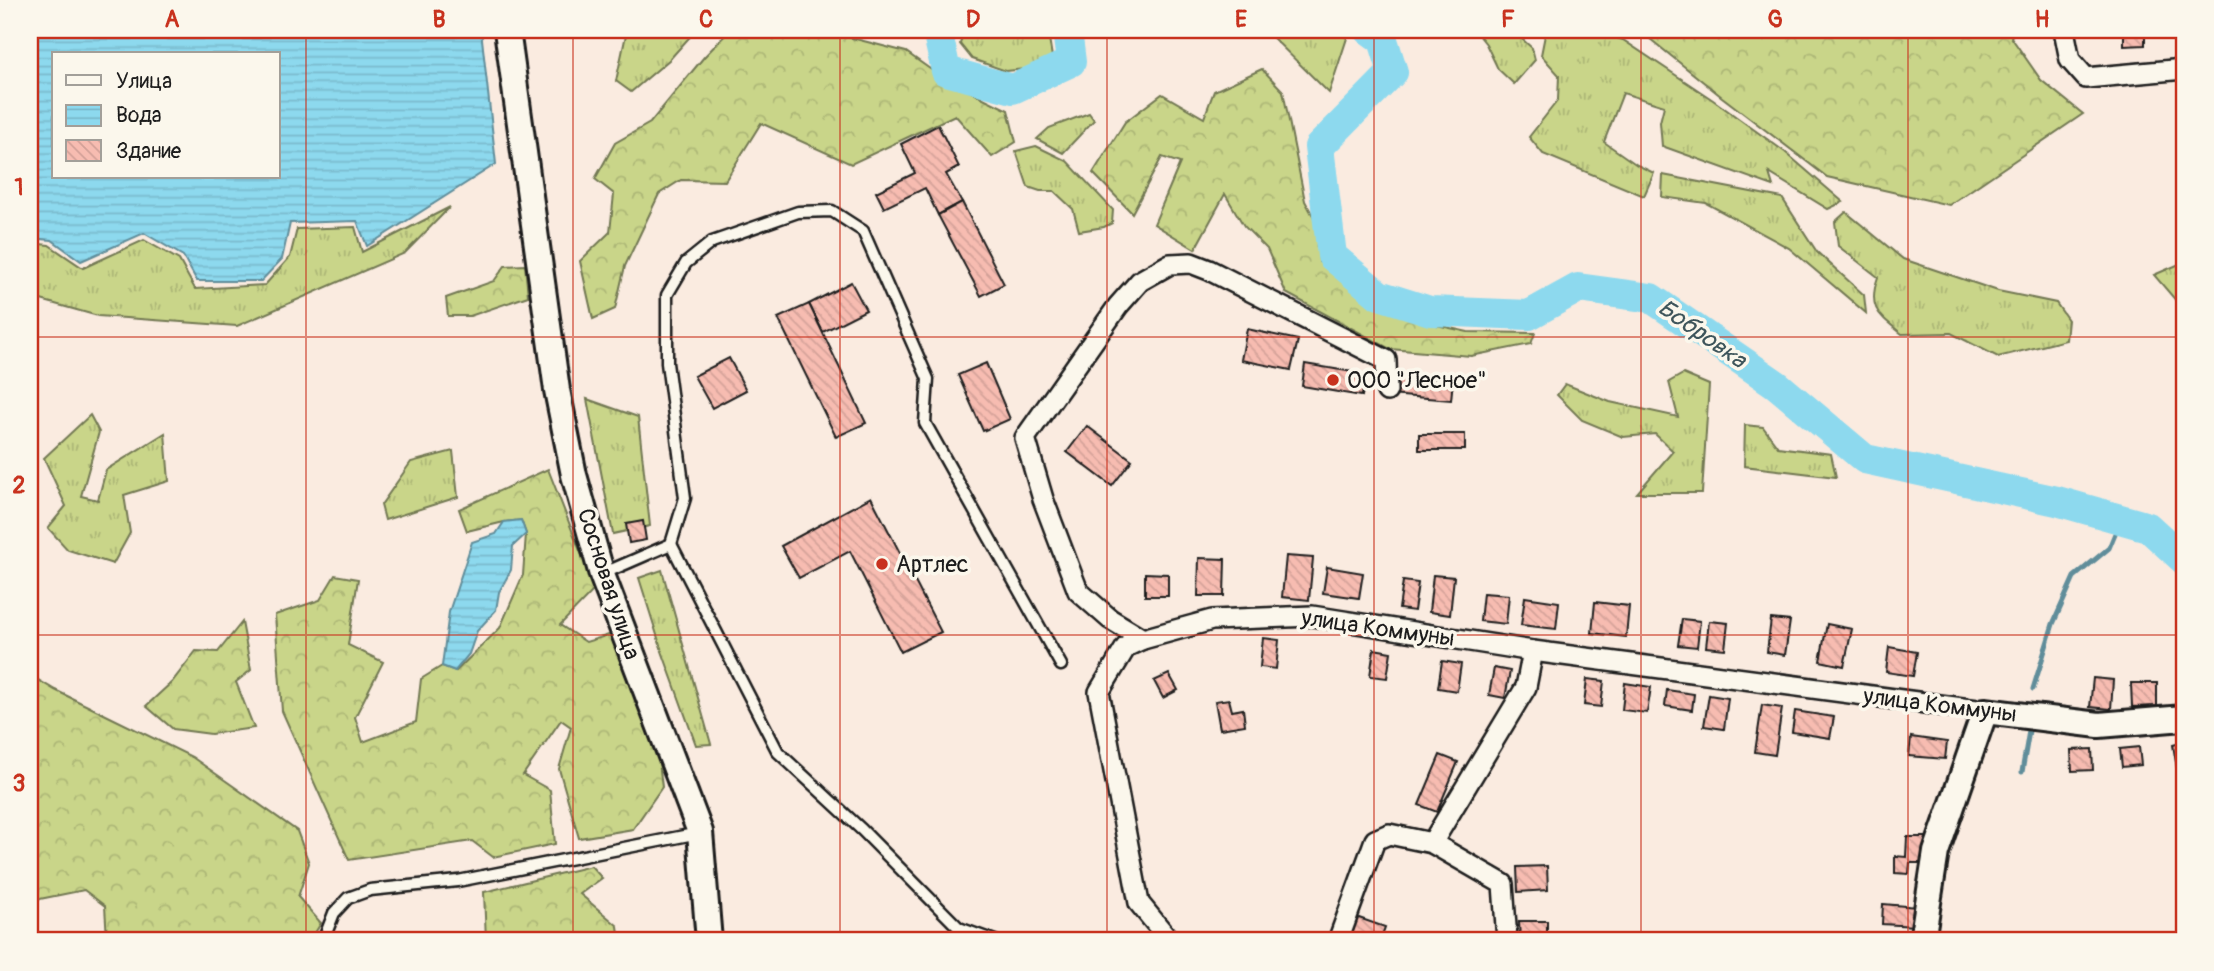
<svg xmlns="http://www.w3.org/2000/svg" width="2214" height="971" font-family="Pangolin,sans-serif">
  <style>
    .grass { fill: url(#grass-tufts); stroke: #727852; stroke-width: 2 }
    .forest { fill: url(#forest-crowns); stroke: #727852; stroke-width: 2 }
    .water { fill: url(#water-rules); stroke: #608d9a; stroke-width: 2; fill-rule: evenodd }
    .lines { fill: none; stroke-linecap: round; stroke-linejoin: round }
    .stream { stroke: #608d9a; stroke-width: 5 }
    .river { stroke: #8dd9ee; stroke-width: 30 }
    .building { fill: url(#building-back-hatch); stroke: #1c1c1c; stroke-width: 2 }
    .service-casing { stroke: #1c1c1c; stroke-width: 15 }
    .minor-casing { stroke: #1c1c1c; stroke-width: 24 }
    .tertiary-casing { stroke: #1c1c1c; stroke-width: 30 }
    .service { stroke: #fbf7ec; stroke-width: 10 }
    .minor { stroke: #fbf7ec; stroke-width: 19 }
    .tertiary { stroke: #fbf7ec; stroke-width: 24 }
    .grid { fill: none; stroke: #c8321e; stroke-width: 2; stroke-opacity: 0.55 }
    .poi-dot { fill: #c8321e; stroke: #fbf7ec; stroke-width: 2.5 }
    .labels { text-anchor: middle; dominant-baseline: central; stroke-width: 7; stroke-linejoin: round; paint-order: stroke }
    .poi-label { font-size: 23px; fill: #1c1c1c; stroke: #fbf7ec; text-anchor: start }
    .street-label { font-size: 23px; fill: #1c1c1c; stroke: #fbf7ec }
    .water-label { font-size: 24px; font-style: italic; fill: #3e555b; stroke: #fbf7ec }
    .neatline { fill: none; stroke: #c8321e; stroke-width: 2.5 }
    .grid-label { font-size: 23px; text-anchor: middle; font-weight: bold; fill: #c8321e }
  </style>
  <defs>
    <pattern id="grass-tufts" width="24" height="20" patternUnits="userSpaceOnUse" patternTransform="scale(1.75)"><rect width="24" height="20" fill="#c9d589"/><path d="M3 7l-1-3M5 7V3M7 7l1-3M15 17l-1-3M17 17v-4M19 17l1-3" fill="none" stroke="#acb676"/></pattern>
    <pattern id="forest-crowns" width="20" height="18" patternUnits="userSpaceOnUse" patternTransform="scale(1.75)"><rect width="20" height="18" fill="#c9d589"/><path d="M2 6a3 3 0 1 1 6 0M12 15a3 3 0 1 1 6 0" fill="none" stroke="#acb676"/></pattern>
    <pattern id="water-rules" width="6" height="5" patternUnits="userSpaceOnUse" patternTransform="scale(1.75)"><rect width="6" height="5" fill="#8dd9ee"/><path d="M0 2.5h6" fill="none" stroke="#79bacc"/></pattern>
    <pattern id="building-back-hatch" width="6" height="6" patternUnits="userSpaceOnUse" patternTransform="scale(1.75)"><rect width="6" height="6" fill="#f7bcb1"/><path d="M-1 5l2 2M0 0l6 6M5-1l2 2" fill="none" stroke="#d3a198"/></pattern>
  </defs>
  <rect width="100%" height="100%" fill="#faebe0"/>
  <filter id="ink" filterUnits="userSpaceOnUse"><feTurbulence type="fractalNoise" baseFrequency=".0143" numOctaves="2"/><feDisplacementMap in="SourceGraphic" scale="14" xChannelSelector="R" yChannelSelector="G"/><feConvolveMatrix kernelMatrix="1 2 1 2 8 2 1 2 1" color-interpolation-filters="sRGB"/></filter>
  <g filter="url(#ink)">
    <g class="grass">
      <path d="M627,30H696L670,59L631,92L616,81Z"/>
      <path d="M964,30H1005L1049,38L1052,57L1035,68L1006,71L972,59L960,44Z"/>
      <path d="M1265,30H1338L1347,38L1329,93Z"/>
      <path d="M1475,30H1512L1532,48L1535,60L1514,84L1498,69L1486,44Z"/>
      <path d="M1546,30H1591L1623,40L1713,100L1785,152L1843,202L1828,209L1769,173L1773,186L1662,146L1660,122L1664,106L1623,93L1604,142L1637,165L1654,173L1644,196L1543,154L1529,137L1558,100L1559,75L1541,55Z"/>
      <path d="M1089,113L1094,120L1063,153L1037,139L1049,128Z"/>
      <path d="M1036,146L1067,161L1113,210L1112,223L1104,227L1079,231L1073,209L1054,191H1040L1028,187L1016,151Z"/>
      <path d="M1663,175L1782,198L1817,252L1864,295L1866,313L1789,248L1706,203L1662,197Z"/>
      <path d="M450,207L405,253L237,326L98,316L30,297V243L49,245L83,268L144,240L179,260L195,289L265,285L290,257L297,229L355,227L362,252Z"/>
      <path d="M1846,212L1903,259L1998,291L2056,303L2068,320L2066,340L1998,357L1951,333L1902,334C1879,315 1867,309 1878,277L1838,246L1835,222Z"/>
      <path d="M2184,262V310L2154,275Z"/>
      <path d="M1683,374L1709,385L1702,493H1637L1673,451L1655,434L1623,437L1582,420L1557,395L1565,384L1610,402L1678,417L1669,382Z"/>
      <path d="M587,399L638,417L650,526L613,534Z"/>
      <path d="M90,415L99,432L81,496L98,500L106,470L165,433L169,481L124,495L130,533L113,564L68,550L48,528L66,506L44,458Z"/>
      <path d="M1745,425L1763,427L1778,447L1831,454L1836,477L1744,466Z"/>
      <path d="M453,451L458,497L385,520L381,505L411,462Z"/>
      <path d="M662,570L711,744L696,745L662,651L639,578Z"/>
    </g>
    <g class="forest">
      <path d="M730,30H821L906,52L944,79L1008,110L1016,142L992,157L955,115L851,164L761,123L725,181L681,180L659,194L625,266L615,309L593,319L580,261L610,232L614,194L595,179L615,143L650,123L704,57Z"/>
      <path d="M1639,30H2015L2011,37L2041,80L2083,114L1949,205L1827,177L1722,97Z"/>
      <path d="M1262,69L1283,91L1305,201L1318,225L1319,262L1368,297L1414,320L1468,332L1535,333L1531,344L1471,356L1390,349L1286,293L1267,249L1244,226L1225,194L1195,249L1154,224L1180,163L1162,157L1132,213L1093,173L1125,122L1162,94L1204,118L1214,91Z"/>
      <path d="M525,265L528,296L470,316H448L446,298L494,281L505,266Z"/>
      <path d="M548,469L595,589L560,625L586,642L612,634L658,753L662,787L633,829L579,838L559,769L571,727L561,720L523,775L550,790L555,844L493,857L472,841L349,860L282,711L275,615L320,600L335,575L358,579L348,645L383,662L355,717L363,742L416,722L421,679L442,666L456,671L500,628L523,575L526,534L521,520L504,522L467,531L459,509Z"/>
      <path d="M242,622L251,670L236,682L254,728L211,734L173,729L146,706L172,682L196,651L218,652Z"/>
      <path d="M30,675L55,690L192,757L297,831L309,863L298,897L321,923L310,941H106L107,939L105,906L84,890L30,901Z"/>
      <path d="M591,866L602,878L580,894L618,926L620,941H486L484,892Z"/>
    </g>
    <g class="water">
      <path d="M30,30H481L496,164L367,246L357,221L290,223L282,259L261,281H197L183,256L144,233L81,261L52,240L30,238ZM54,54H278V177H54Z"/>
      <path d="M521,520L526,534L513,546L511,570L499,592L496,610L477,631L469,654L455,671L442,666L449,612L472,542L496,534L504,522Z"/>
    </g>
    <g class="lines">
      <g class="stream">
        <path d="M2033,689L2053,624L2074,577L2109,548L2121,519"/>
        <path d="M2022,772L2030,725"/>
      </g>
      <g class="river">
        <path d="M937,30L946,71L1013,89L1071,62L1067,30"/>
        <path d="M1369,30L1383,40L1393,72L1319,147L1332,256L1379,295L1430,311L1529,315L1578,288L1651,298L1777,385L1865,459L2057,501L2148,527L2184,560"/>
      </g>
    </g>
    <g class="building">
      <path d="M2124,30H2145V45L2124,46Z"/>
      <path d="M938,125L959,167L946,174L962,202L938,215L925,188L884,208L876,192L915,173L901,144Z"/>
      <path d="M962,202L1004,284L981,296L938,215Z"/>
      <path d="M851,282L866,310L823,332L809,304Z"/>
      <path d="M809,304L866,423L836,437L778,318Z"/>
      <path d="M1247,329L1298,340L1291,370L1241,360Z"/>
      <path d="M729,358L746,390L712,408L694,376Z"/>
      <path d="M986,363L1010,419L983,431L958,375Z"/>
      <path d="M1305,364L1365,374L1362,396L1302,386Z"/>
      <path d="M1392,376L1453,380L1451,400L1390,395Z"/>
      <path d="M1087,426L1132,460L1112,486L1067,452Z"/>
      <rect x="1419" y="434" width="46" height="16"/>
      <path d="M871,497L941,632L901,652L850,551L799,578L781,546Z"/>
      <path d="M643,521L646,540L629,543L626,524Z"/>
      <path d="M1286,556L1313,558L1309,600L1282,597Z"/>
      <path d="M1199,558L1225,559L1224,596H1198Z"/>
      <path d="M1327,567L1363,573L1359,598L1323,593Z"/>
      <path d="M1145,573L1168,574V596H1145Z"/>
      <path d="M1433,575L1454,577L1450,615L1429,612Z"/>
      <path d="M1403,581L1418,583L1414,611L1399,609Z"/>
      <path d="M1483,593L1509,595L1506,624L1480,621Z"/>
      <path d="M1525,597L1559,602L1556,629L1521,625Z"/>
      <path d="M1595,602L1629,606L1626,637L1592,633Z"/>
      <path d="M1682,619L1700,621L1697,647L1678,645Z"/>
      <path d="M1771,619L1790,621L1785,655L1767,652Z"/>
      <path d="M1709,621L1728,623L1725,649L1706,647Z"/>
      <path d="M1827,624L1852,629L1844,666L1820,661Z"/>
      <path d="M1263,638L1279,640L1276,669L1260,667Z"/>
      <path d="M1889,647L1917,652L1913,676L1886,672Z"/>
      <path d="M1374,649L1391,652L1387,678L1370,676Z"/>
      <path d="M1442,661L1461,664L1457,691L1438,688Z"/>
      <path d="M1494,668L1510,671L1505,698L1489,695Z"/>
      <path d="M1169,674L1178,690L1163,698L1154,681Z"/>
      <path d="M2093,678L2113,680L2111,709L2090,707Z"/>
      <path d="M1587,679L1604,681L1601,707L1584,705Z"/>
      <path d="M1625,683L1651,687L1647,713L1622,710Z"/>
      <path d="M2131,683H2157V706L2132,707Z"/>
      <path d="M1667,690L1694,694L1692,710L1665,706Z"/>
      <path d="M1709,695L1728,698L1724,729L1704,726Z"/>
      <path d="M1229,699L1232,711L1243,709L1245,725L1220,729L1215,701Z"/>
      <path d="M1762,705L1782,708L1775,755L1755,752Z"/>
      <path d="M1795,711L1834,717L1830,738L1792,732Z"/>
      <path d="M1911,737L1947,742L1945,759L1909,756Z"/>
      <path d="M2184,742V773L2178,774L2173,745Z"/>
      <path d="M2139,747L2141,765L2122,767L2120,749Z"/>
      <path d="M2092,749L2093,770L2072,771L2071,750Z"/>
      <path d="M1440,755L1458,762L1437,812L1419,805Z"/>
      <path d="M1907,837H1927L1926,863H1910L1909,874L1895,873V856L1906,857Z"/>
      <path d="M1547,866L1548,890L1518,892L1517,867Z"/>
      <path d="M1883,904L1917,907L1915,926L1882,924Z"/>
      <path d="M1356,917L1385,927L1380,941H1348Z"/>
      <path d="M1519,921H1547V941H1520Z"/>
    </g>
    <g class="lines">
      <defs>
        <g id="service">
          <path d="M671,544L778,752L862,830L959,928L966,941"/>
          <path d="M602,574L671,544L685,498L667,363V295L686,263L712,242L798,212L832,211L863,231L928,379L925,423L1061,665"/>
          <path d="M959,928L995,941"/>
          <path d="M323,941L334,913L348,898L370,890L458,881L699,833"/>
        </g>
        <g id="minor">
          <path d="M2064,30L2070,60L2086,78L2184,69"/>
          <path d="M1387,391L1386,360L1209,270L1191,263L1170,264L1140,281L1118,306L1025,438L1043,499L1078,591L1110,619L1143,639L1212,620L1312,616L1533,651L1985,711"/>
          <path d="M1143,639L1126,647L1099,692L1139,903L1170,941"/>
          <path d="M1338,941L1375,840L1389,834L1432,843"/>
          <path d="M1507,941L1503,884L1432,843L1526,687L1533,651"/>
        </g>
        <g id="tertiary">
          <path d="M507,30L557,390L574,475L602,575L700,832L709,941"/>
          <path d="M1922,941L1936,852L1985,711L2099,725L2184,718"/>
        </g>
      </defs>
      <use href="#service" class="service-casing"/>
      <use href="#minor" class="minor-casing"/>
      <use href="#tertiary" class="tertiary-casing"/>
      <use href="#service" class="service"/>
      <use href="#minor" class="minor"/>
      <use href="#tertiary" class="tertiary"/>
    </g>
  </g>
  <path class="grid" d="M306,30V941M573,30V941M840,30V941M1107,30V941M1374,30V941M1641,30V941M1908,30V941M30,337H2184M30,635H2184"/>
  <g class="poi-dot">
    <circle cx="1333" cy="380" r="7"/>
    <circle cx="882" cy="564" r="7"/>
  </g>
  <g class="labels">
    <g class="poi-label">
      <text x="1347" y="380">ООО "Лесное"</text>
      <text x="896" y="564">Артлес</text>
    </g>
    <g class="street-label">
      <text transform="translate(609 584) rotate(72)">Сосновая улица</text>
      <text transform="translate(1378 628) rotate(8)">улица Коммуны</text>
      <text transform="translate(1940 705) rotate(7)">улица Коммуны</text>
    </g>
    <g class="water-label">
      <text transform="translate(1702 334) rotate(35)">Бобровка</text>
    </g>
  </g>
  <rect width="2214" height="971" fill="none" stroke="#fbf7ec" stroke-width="77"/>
  <rect x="52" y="52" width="228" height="126" fill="#fbf7ec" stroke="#a29f99" stroke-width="2"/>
  <rect x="66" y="75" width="35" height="10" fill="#fbf7ec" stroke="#a29f99" stroke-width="2"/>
  <text x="116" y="88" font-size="21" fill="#1c1c1c">Улица</text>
  <rect x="66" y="105" width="35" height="21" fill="url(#water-rules)" stroke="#a29f99" stroke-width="2"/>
  <text x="116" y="122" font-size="21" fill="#1c1c1c">Вода</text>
  <rect x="66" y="140" width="35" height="21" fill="url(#building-back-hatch)" stroke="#a29f99" stroke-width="2"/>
  <text x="116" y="158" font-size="21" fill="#1c1c1c">Здание</text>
  <rect x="38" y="38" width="2138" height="894" class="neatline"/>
  <g class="grid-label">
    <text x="172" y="27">A</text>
    <text x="439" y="27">B</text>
    <text x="706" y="27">C</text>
    <text x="973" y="27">D</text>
    <text x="1241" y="27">E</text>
    <text x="1508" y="27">F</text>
    <text x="1775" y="27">G</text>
    <text x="2042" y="27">H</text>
    <text x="19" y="195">1</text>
    <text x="19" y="493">2</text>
    <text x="19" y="791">3</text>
  </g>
</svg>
